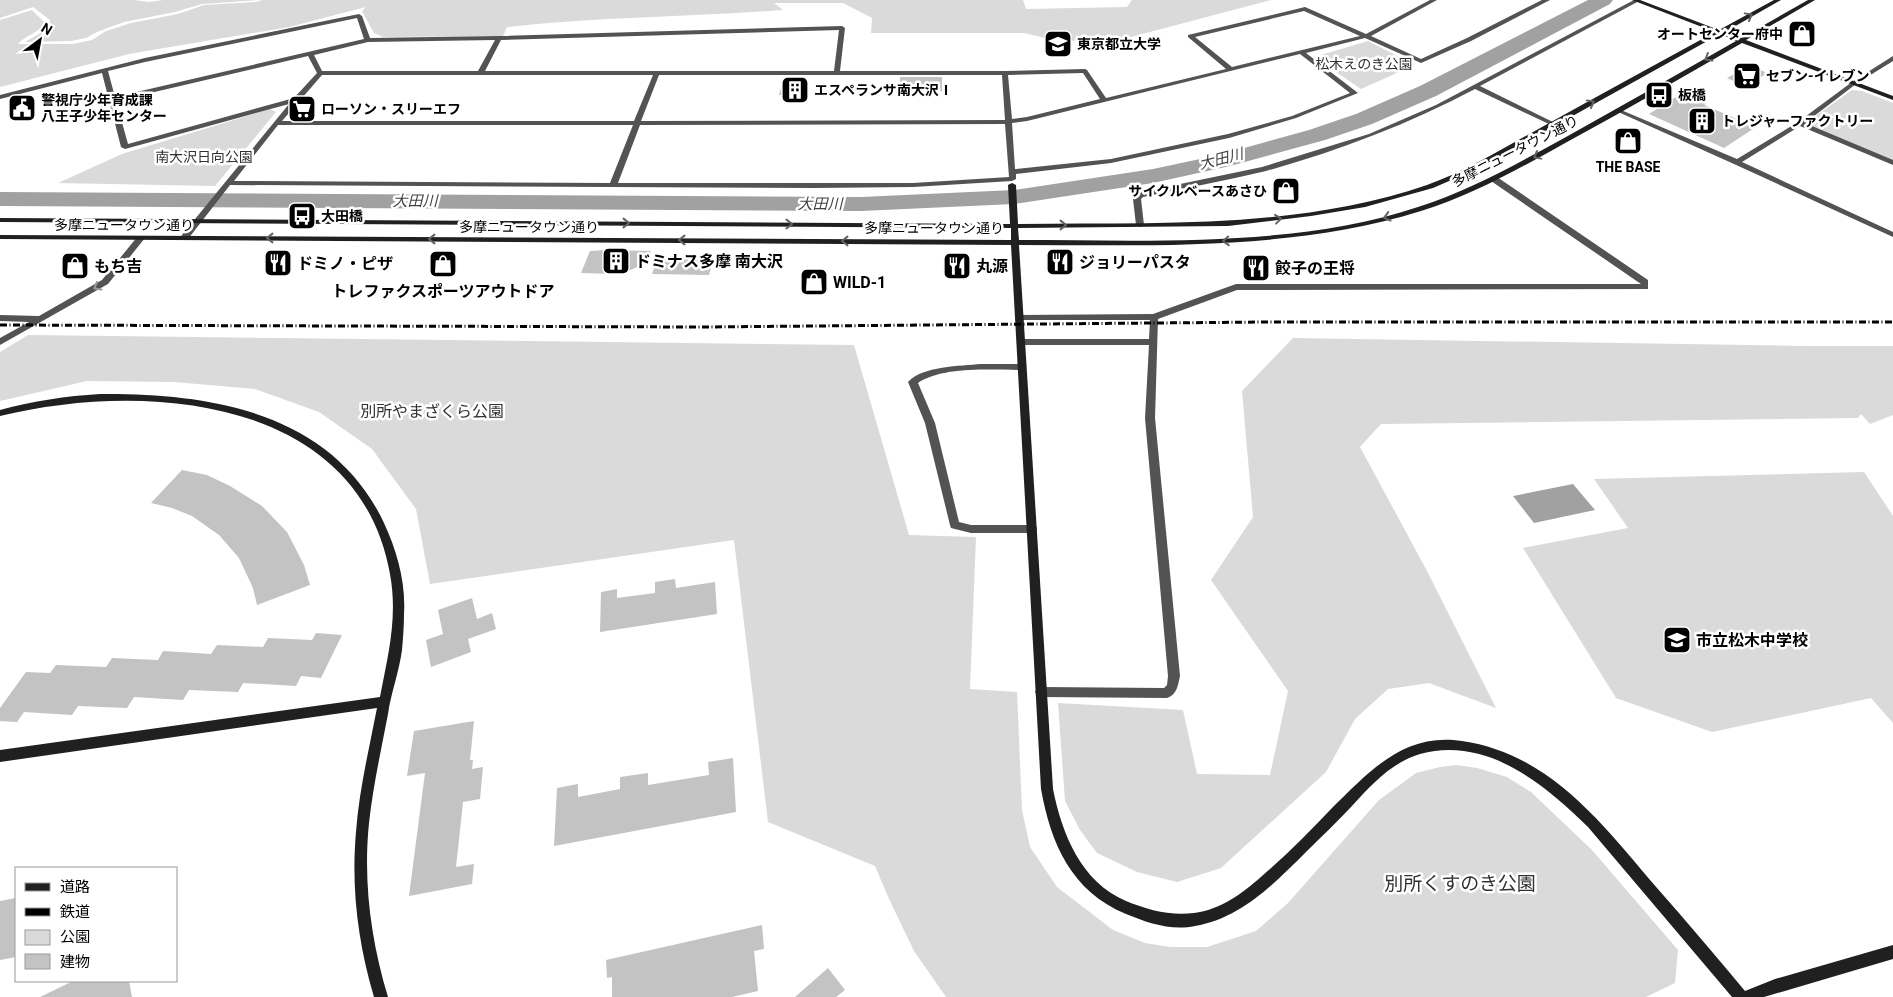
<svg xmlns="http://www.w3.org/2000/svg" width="1893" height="997" font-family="Roboto,'Noto Sans JP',sans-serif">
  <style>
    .green { fill: #dadada }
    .water { fill: #a1a1a1 }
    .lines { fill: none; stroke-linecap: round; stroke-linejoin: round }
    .river { fill: #a1a1a1; fill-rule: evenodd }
    .building { fill: #c3c3c3 }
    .street { fill: #535353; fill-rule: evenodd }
    .secondary { fill: #202020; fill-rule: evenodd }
    .rail { stroke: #000; stroke-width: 3; stroke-dasharray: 7 2.5 1 2.5; stroke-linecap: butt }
    .oneway { stroke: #636363 }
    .oneway2 { stroke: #989898 }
    .labels { text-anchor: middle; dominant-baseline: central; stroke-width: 5; stroke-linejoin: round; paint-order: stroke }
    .far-poi-label { font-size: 14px; font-weight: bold; fill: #000; stroke: #fff; text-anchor: start }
    .far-park-label { font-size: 14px; fill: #313131; stroke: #fff }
    .far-street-label { font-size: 14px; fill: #000; stroke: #fff }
    .far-water-label { font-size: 15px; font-style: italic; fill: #424242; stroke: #fff }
    .poi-label { font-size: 16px; font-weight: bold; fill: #000; stroke: #fff; text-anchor: start }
    .park-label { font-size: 16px; fill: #313131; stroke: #fff }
    .near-park-label { font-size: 19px; fill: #313131; stroke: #fff }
  </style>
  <rect width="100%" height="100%" fill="#fff"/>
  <g class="green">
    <path d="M0,0H134L149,2L163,0H258L202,4L175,12L124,22L97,32L86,38L71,41L25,42L49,28L50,20L33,7L0,18Z"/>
    <path d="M262,0H1023L1026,9L1127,7L1132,0H1271L1112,42L1054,40L1024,33H871L872,18L843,3H774L783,10C691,17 599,17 507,27L503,36L383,37L374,33L362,11L366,7L289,27L129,54L0,87V20L32,10L45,23C38,34 25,35 18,44H73L92,40L106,31L131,23L178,14L204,5L256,2Z"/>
    <path d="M1368,41L1415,65L1361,89L1314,57Z"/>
    <path d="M1852,90L1862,91L1893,103V161L1806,123Z"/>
    <path d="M270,109L276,112L215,186L58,183L122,154Z"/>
    <path d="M28,335L854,345L909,535L976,537L970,689L1017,692L1022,810L1030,847L1057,887L1113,930L1145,943L1170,947H1207L1256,931L1288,903L1379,800L1416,773L1440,767L1457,765L1477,768L1507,777L1531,792L1592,850L1678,950L1675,983L1646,997H946L914,951L889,899L875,866L768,822L734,540L430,584L416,509L372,449L319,412L255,389L174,382L87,381L0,401V352Z"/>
    <path d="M1293,338L1804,346H1893V415L1870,424L1861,414L1858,418L1381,424L1360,447L1427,571L1496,708L1429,683L1388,689L1355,719L1326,772L1221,868L1177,882L1137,872L1097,853L1080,830L1065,801L1058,703L1183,710L1197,774L1270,775L1288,691L1211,580L1253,517L1242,391Z"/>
    <path d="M1864,472L1893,516V723L1871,698L1712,732L1616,698L1523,548L1628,528L1594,479Z"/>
  </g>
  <path class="water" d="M1573,484L1595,510L1534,523L1513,496Z"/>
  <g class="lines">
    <path class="river" d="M1588,0H1613L1610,4L1436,96L1372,124L1325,140L1230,166L1153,183L1014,204L861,211L0,206V192L861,197L1014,190L1153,169L1219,155L1309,130L1356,114L1420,86Z"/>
  </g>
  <g class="building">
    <path d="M1749,66L1768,73L1744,86L1727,78Z"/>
    <rect x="900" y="77" width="42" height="14"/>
    <path d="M784,78H800L797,95H779Z"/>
    <path d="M1682,93L1706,104L1704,105L1756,127L1724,148L1649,114Z"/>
    <path d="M606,250L651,251L646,263L626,272L616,274L581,273L590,251Z"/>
    <path d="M658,257L714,259L709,275L652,274Z"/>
    <path d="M182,470L207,475L230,486L262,506L287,532L304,565L310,585L257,605L253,588L239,558L219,535L192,516L172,508L151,503Z"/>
    <path d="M675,579L676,588L715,582L717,614L600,632L601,592L617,589V598L655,593V582Z"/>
    <path d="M472,598L477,619L492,613L496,629L468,639L471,652L431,667L426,640L443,634L438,610Z"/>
    <path d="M316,633L342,635L321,678L301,676L296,686L243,683L238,692L189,690L183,700L134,697L127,708L78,706L72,715L24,712L17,722L0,721V708L26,672L50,673L56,665L106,667L112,658L158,660L163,651L211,654L217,645L263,647L268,638L312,640Z"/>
    <path d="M474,721L470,760H473L472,769L483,767L480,799L463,802L456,867L474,864L472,884L409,896L425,773L407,776L414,731Z"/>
    <path d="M733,758L736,812L554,846L557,788L578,784V797L620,789V777L648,773V785L709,775L708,762Z"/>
    <path d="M16,898V957L0,960V901Z"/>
    <path d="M762,925L764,949L754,951L758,991L732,997H612V977L607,978L606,960Z"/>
    <path d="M828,968L845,990L836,997H795Z"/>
    <path d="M73,981H129L132,997H40Z"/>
  </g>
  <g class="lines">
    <g class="street">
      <path d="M1430,0H1437L1371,36L1421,59L1467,38L1542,0H1550L1471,41L1421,63L1365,38L1306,53L1358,93L1296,118L1229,138L1111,163L1016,174V179L1012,181L913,187L814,188L230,185L188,239H185L181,237L182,235L289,104L125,149L121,147L102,73L0,99V95L145,58L359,14L362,16L370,38L499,36L842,26L845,28L840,71H1005L1085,69L1087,70L1106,98L1226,69L1188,37V35L1305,7L1366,34ZM1304,11L1360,36L1232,67L1195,37ZM357,18L364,39L115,97L108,71L145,62ZM839,30L834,71H485L501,40ZM495,40L478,71H322L314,55L368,42ZM1300,54L1350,93L1292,116L1228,134L1111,159L1015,169L1012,123L1027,121ZM308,56L317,73L294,98L128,144L116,101ZM1083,73L1100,99L1027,117L1012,119L1008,75ZM322,75H653L634,121H282ZM659,75H1002L1005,120L641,121ZM1005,124L1009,177L913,183H618L640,125ZM278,125H633L610,183L234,181Z"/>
      <path d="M1634,0H1641L1480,86L1555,123V125H1551L1475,89C1409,124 1338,151 1266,171C1225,181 1183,188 1143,197L1141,199L1144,225L1140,227L1136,225L1133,199L1137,193L1262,167L1369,134L1436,105Z"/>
      <path d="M1893,56V61L1856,84L1805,123L1893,160V165L1800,126L1742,162L1893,232V237L1734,164L1616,111L1621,110L1737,159L1798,122L1852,82Z"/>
      <path d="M1491,177H1497L1648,280V289L1237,290L1158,319L1155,418L1180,676C1178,685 1177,695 1167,698L1041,697L1037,696L1035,692L1037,688L1041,687L1164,688L1167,685L1168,676L1145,418L1149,345H1021L1017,342L1021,339H1149L1150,320H1021L1018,319V315L1153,314L1236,284H1641L1491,181Z"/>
      <path d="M138,236H141L145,238L108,284L0,345V338L29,322L0,321V315L39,316L102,280Z"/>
      <path d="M981,364H1022L1026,367L1022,370C992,370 943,366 918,383L935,423L959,522L971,525H1032L1036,526L1037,529L1036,532L1032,533H971L951,528L950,525L925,423L908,382C922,366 961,366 981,364Z"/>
    </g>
    <g class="secondary">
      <path d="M1632,0H1640L1719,30L1774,0H1781L1725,32L1741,38L1808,0H1815L1746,40L1893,96V100L1742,43C1684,76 1626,110 1567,142C1520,168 1473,195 1421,211C1292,251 1153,245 1019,245L1053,789C1062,834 1081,882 1126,901C1148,910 1170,916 1194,913C1220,910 1243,893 1262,876C1287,855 1310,831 1332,808C1370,771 1404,732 1462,741C1551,754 1603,825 1657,888C1687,922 1716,956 1745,991L1775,979L1893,945V959L1764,997H1732L1588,827C1544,784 1487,736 1420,754C1392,762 1370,786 1352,806C1337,822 1321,837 1306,852C1275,883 1241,918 1195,926C1171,931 1148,923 1126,914C1071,891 1051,844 1041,789L1011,245L0,239V235L1011,240V228L0,222V218L1010,224L1008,185L1012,183L1016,185L1018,224C1155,222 1296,230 1427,185C1467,171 1505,147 1542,127C1599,95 1657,64 1715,32ZM1720,34L1736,41C1680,73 1623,105 1566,137C1518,163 1471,190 1418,207C1295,248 1148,240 1019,240L1018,228L1228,226L1311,216L1365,207L1433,188L1479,168Z"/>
      <path d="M100,394C210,393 332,412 384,523C397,551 406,583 404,614C404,626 403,638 402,650C399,672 391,693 388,714C381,750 373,787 369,823C363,882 371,941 388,997H374C358,943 351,888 356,832C359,791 369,749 377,708L0,762V750L380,697C388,655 398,618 390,574C358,395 142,381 0,416V410C33,401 66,396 100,394Z"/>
    </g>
    <path class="rail" d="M0,325L701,327L1267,322H1893"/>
  </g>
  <defs><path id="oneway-chevron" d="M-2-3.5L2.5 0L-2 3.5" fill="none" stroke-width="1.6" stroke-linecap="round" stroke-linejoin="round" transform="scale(1.25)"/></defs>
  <g class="oneway">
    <use href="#oneway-chevron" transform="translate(1749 16) rotate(-29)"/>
    <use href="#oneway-chevron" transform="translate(1708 58) rotate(150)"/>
    <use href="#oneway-chevron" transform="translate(1591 103) rotate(-29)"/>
    <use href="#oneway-chevron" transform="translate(1537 156) rotate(151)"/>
    <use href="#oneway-chevron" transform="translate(1387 217) rotate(165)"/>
    <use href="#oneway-chevron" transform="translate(1278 219) rotate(-6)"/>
    <use href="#oneway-chevron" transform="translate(626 223)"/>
    <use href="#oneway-chevron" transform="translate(789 224)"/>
    <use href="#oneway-chevron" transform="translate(1063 225)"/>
    <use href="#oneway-chevron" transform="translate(270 238) rotate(-180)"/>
    <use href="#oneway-chevron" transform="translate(432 239) rotate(-180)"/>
    <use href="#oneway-chevron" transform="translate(682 240) rotate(-180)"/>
    <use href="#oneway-chevron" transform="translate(845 241) rotate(-180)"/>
    <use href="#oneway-chevron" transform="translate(1226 241) rotate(176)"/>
  </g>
  <use class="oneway2" href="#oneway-chevron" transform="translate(97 287) rotate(150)"/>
  <defs>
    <symbol id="shop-square" viewBox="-11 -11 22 22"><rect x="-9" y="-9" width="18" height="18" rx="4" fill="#000" stroke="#fff"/><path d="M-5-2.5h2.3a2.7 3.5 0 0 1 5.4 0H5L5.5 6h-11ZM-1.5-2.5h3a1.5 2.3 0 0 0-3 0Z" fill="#fff"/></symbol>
    <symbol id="university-square" viewBox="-11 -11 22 22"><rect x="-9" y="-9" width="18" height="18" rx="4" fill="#000" stroke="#fff"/><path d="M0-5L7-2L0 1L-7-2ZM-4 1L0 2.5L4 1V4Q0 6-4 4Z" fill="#fff"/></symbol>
    <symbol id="supermarket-square" viewBox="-11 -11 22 22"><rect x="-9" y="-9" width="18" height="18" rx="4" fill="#000" stroke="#fff"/><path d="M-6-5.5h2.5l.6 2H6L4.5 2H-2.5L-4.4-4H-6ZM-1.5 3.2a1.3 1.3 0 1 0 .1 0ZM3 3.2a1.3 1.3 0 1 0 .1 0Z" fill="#fff"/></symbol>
    <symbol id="building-square" viewBox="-11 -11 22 22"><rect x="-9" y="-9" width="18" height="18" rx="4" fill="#000" stroke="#fff"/><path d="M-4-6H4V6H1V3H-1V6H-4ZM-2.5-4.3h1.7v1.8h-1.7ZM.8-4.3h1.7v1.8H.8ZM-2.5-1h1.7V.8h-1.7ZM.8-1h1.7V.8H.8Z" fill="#fff"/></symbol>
    <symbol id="bus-square" viewBox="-11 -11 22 22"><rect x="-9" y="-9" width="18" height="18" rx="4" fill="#000" stroke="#fff"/><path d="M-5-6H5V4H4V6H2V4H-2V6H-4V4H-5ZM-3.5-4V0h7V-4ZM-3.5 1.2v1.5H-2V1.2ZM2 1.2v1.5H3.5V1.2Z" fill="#fff"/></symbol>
    <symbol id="civic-square" viewBox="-11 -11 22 22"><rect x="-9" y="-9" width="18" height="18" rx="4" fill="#000" stroke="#fff"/><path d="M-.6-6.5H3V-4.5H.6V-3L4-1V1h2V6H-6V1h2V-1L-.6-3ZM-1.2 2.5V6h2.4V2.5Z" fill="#fff"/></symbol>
    <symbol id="restaurant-square" viewBox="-11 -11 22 22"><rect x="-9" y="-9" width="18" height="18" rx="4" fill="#000" stroke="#fff"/><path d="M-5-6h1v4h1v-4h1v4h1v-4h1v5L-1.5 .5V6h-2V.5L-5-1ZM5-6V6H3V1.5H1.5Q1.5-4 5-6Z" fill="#fff"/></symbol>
    <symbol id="school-square" viewBox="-11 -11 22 22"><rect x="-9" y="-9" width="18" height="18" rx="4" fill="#000" stroke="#fff"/><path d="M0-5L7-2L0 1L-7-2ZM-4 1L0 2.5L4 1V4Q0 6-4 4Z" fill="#fff"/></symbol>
  </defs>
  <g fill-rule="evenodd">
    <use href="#shop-square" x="1786" y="18" width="32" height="32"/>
    <use href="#university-square" x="1042" y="28" width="32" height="32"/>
    <use href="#supermarket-square" x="1731" y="60" width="32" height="32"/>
    <use href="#building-square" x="779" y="74" width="32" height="32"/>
    <use href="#bus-square" x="1643" y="79" width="32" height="32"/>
    <use href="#civic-square" x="6" y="92" width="32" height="32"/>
    <use href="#supermarket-square" x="286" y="93" width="32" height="32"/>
    <use href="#building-square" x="1686" y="105" width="32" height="32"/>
    <use href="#shop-square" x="1612" y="125" width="32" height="32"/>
    <use href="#shop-square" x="1270" y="175" width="32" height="32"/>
    <use href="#bus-square" x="286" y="200" width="32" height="32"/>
    <use href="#building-square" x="600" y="245" width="32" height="32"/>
    <use href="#restaurant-square" x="1044" y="246" width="32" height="32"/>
    <use href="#restaurant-square" x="262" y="247" width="32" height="32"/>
    <use href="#shop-square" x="427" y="248" width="32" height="32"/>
    <use href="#shop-square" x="59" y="250" width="32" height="32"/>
    <use href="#restaurant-square" x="941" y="250" width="32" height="32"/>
    <use href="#restaurant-square" x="1240" y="252" width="32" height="32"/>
    <use href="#shop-square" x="798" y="266" width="32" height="32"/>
    <use href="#school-square" x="1661" y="624" width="32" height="32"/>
  </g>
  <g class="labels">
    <g class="far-poi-label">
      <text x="1783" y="34" text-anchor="end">オートセンター府中</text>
      <text x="1077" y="44">東京都立大学</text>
      <text x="1766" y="76">セブン-イレブン</text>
      <text x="814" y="90">エスペランサ南大沢Ⅰ</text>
      <text x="1678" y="95">板橋</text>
      <text x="41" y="100">警視庁少年育成課<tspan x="41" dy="16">八王子少年センター</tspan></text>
      <text x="321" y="109">ローソン・スリーエフ</text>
      <text x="1721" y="121">トレジャーファクトリー</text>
      <text x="1628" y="167" text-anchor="middle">THE BASE</text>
      <text x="1267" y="191" text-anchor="end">サイクルベースあさひ</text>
      <text x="321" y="216">大田橋</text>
    </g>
    <g class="far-park-label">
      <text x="1364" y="64">松木えのき公園</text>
      <text x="204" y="157">南大沢日向公園</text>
    </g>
    <g class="far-street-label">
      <text transform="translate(1515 151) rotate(-27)">多摩ニュータウン通り</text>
      <text x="124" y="225">多摩ニュータウン通り</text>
      <text x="529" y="227">多摩ニュータウン通り</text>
      <text x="934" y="228">多摩ニュータウン通り</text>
    </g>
    <g class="far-water-label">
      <text transform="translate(1221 159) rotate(-14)">大田川</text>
      <text x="415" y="201">大田川</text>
      <text x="820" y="204">大田川</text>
    </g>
    <g class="poi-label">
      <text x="635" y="261">ドミナス多摩 南大沢</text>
      <text x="1079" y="262">ジョリーパスタ</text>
      <text x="297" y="263">ドミノ・ピザ</text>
      <text x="94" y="266">もち吉</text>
      <text x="976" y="266">丸源</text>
      <text x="1275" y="268">餃子の王将</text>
      <text x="833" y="282">WILD-1</text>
      <text x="443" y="291" text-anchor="middle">トレファクスポーツアウトドア</text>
      <text x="1696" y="640">市立松木中学校</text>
    </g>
    <g class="park-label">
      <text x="432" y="411">別所やまざくら公園</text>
    </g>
    <g class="near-park-label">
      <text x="1460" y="883">別所くすのき公園</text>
    </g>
  </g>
  <rect x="15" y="867" width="162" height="115" fill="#ffffff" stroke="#999999"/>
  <rect x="25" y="883" width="25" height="8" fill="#202020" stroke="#999999"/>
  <text x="60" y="892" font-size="15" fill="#000000">道路</text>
  <rect x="25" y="908" width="25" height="8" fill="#000000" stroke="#999999"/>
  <text x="60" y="917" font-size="15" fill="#000000">鉄道</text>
  <rect x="25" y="930" width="25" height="15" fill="#dadada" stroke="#999999"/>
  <text x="60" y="942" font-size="15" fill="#000000">公園</text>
  <rect x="25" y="954" width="25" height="15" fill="#c3c3c3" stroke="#999999"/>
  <text x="60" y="967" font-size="15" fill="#000000">建物</text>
  <g transform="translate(40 40) rotate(32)" stroke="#ffffff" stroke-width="4" paint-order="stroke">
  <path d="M0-4L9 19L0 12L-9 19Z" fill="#000000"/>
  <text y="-8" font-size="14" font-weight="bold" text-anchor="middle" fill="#000000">N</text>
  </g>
</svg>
